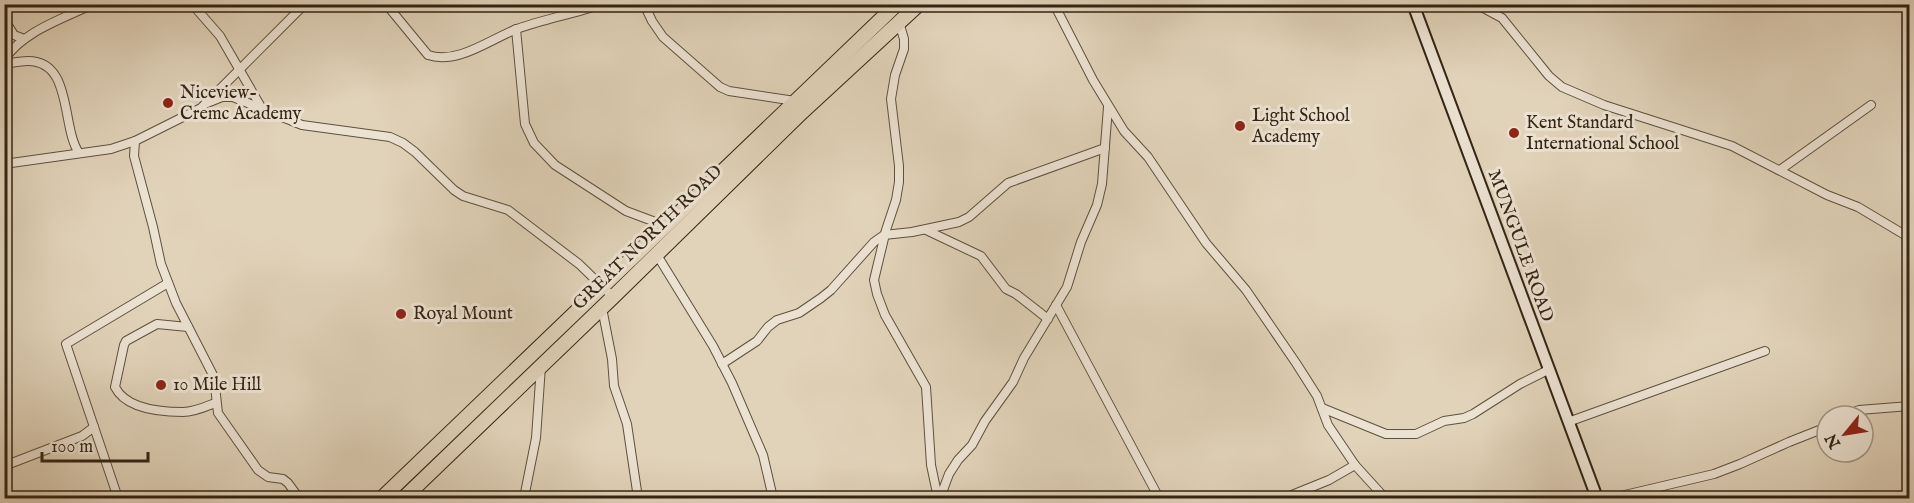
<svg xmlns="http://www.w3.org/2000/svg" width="1914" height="503" font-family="'IM FELL English',serif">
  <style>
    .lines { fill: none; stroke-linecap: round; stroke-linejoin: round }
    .street-casing { stroke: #5e503e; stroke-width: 10 }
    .secondary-casing { stroke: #332414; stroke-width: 14 }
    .highway-casing { stroke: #332414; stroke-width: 16 }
    .street { stroke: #ece2d2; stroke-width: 8 }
    .secondary { stroke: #ece2d2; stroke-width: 10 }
    .highway { stroke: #e1d3ba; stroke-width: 14 }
    .poi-dot { fill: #8f2418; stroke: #ece2d2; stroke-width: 2 }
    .labels { text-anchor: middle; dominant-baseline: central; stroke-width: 6; stroke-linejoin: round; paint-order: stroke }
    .poi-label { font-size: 18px; fill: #332414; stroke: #ece2d2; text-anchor: start }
    .street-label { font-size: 18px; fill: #332414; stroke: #ece2d2 }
  </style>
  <rect width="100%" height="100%" fill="#e1d3ba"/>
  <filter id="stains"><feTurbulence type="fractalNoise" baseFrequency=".00333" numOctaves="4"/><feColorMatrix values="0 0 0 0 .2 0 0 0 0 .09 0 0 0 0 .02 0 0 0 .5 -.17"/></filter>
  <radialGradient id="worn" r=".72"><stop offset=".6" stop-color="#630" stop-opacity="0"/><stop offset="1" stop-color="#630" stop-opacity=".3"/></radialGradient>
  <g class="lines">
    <defs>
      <g id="street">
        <path d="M192,4L220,36L261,107"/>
        <path d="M386,4L428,55C458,65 490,39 517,29C544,19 574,14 602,4"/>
        <path d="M644,4L652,21L663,37L720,87L729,91L795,101"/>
        <path d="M1054,4L1093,80L1124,131L1148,157L1206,243L1246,290L1296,363L1317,396L1328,425L1355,465L1385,498"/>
        <path d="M1476,4L1502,18L1549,76L1562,87L1604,105L1732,146L1827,195L1858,207L1910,238"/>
        <path d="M1413,7L1424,4"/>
        <path d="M4,19L14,35L24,39"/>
        <path d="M899,22L904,39V49L895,75L891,99L899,166V182L896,200L886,230L874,280L877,294L885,315L926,387L931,465L938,498"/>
        <path d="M516,29L525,124L534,143L555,165L626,211L666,226"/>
        <path d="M4,60C23,31 63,19 93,4"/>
        <path d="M4,64C12,63 20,61 28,61C73,61 61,127 79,153"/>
        <path d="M207,103L222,97H233L302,125L390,137L403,143L415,152L454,190L463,196L508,210L579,264L613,297"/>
        <path d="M135,141L134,156L153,227L161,264L176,303L214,377L218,413L258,470L268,477L283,479L288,483L299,498"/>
        <path d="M4,164L111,149L135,141L201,108L305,4"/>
        <path d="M1780,170L1871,105"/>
        <path d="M926,230L981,256L1006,289L1016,294L1048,319"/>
        <path d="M657,255L713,346L732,383L763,455L773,498"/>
        <path d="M1056,305L1159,498"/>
        <path d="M602,308L612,359L614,386L627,424L638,498"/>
        <path d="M188,327L157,324L126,341L124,345L115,387C126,409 161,412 183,412C194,412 205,407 215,403"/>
        <path d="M722,364L757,341L768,327L777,320L799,313L821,298L831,290L874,242L884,235L912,232L959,222L969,217L1008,183L1105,148"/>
        <path d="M1322,408L1386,434H1416L1444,421L1464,418L1473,414L1520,384L1548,370"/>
        <path d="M1845,416L1859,410L1910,406"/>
        <path d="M1568,422L1765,351"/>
        <path d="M4,466L82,436L94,427"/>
        <path d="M1287,497L1329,480L1355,465"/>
        <path d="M118,498L66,344L168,283"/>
        <path d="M524,498L536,438L541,366"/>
        <path d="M940,498L949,474L958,460L972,445L985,421L1013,382L1024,358L1067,287L1081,242L1097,205L1102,184L1108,107"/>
        <path d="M1612,498L1714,474L1740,464L1789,442L1827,427"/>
      </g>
      <path id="secondary" d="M1413,4L1597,498"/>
      <g id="highway">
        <path d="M382,498L897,4"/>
        <path d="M404,498L613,297L802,112L919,4"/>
      </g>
    </defs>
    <use href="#street" class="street-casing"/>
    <use href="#secondary" class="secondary-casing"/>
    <use href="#highway" class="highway-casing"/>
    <use href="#street" class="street"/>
    <use href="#secondary" class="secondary"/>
    <use href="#highway" class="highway"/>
  </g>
  <g class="poi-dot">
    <circle cx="168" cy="103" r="6"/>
    <circle cx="1240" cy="126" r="6"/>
    <circle cx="1514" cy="133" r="6"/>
    <circle cx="401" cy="314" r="6"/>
    <circle cx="161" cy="385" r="6"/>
  </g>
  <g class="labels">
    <g class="poi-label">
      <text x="180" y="93">Niceview-<tspan x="180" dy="21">Cremc Academy</tspan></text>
      <text x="1252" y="116">Light School<tspan x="1252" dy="21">Academy</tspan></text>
      <text x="1526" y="123">Kent Standard<tspan x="1526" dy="21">International School</tspan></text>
      <text x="413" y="314">Royal Mount</text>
      <text x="173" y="385">10 Mile Hill</text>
    </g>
    <g class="street-label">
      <text transform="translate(648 238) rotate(-44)">GREAT NORTH ROAD</text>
      <text transform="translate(1520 246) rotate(70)">MUNGULE ROAD</text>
    </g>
  </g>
  <rect width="1914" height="503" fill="none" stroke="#e1d3ba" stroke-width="24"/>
  <rect x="6" y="6" width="1902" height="491" fill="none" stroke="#332414" stroke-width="3"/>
  <rect x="12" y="12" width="1890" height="479" fill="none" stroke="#332414" stroke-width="1.5"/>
  <g transform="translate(1845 434) rotate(240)"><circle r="28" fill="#ece2d2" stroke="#a29686" stroke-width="1.5"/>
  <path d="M0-4.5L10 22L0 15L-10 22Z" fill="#8f2418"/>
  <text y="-9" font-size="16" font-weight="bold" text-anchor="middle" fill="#332414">N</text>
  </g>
  <path d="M42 452v9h106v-9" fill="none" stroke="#332414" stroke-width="3"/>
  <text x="51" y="452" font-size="18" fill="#332414" stroke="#ece2d2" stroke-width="4.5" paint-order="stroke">100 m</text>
  <rect width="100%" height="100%" filter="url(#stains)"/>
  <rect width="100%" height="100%" fill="url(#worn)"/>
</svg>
